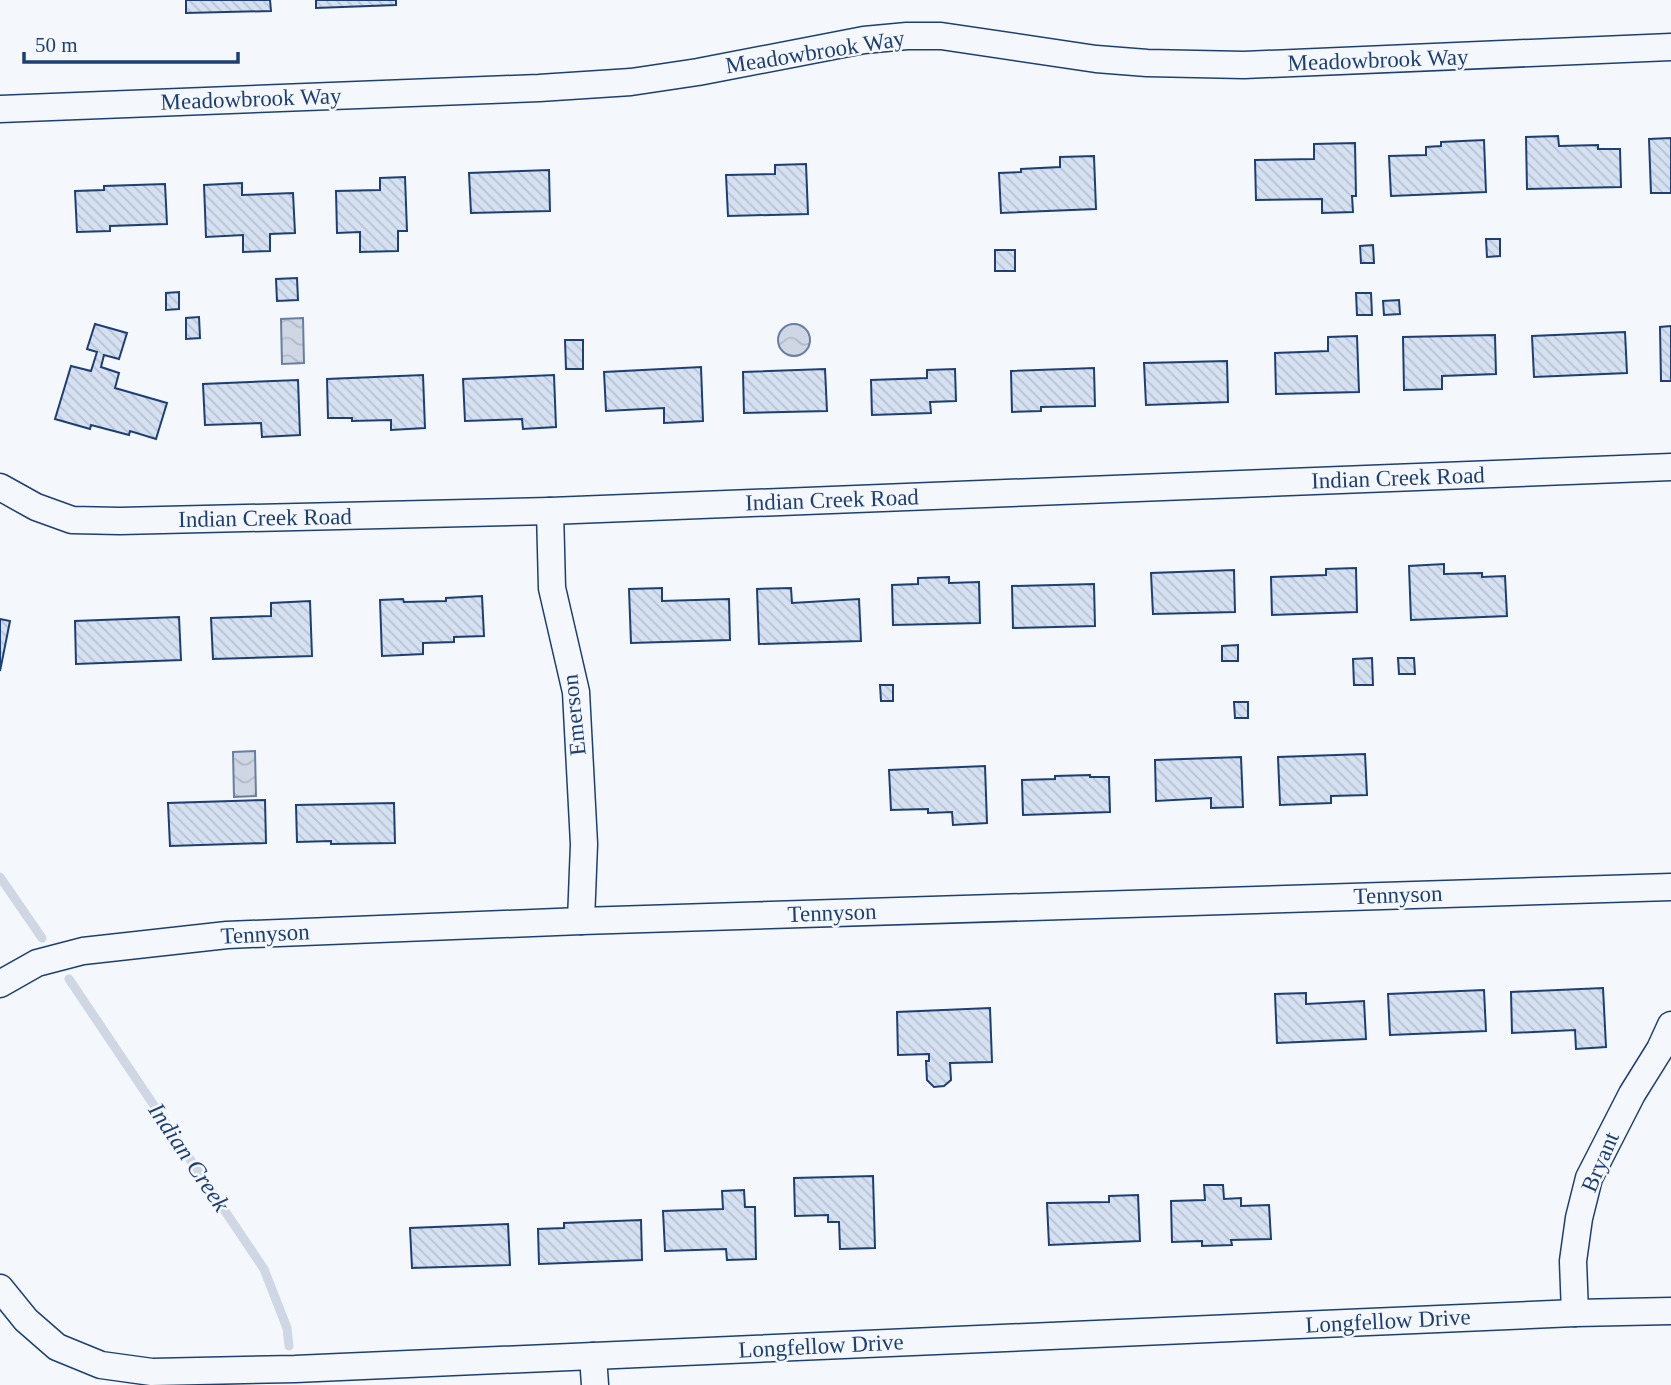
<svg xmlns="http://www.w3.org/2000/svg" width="1671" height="1385" font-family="Georgia,serif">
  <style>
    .water { fill: url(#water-waves); stroke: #687fa3; stroke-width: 2 }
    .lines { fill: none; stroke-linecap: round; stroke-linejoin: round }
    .stream { stroke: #cfd7e4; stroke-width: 9 }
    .building { fill: url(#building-back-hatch); stroke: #1d3f73; stroke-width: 2 }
    .minor-casing { stroke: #1d3f73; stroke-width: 29 }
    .minor { stroke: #f4f7fb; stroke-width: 26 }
    .labels { text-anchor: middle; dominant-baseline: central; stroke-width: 5; stroke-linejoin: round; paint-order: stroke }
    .street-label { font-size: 23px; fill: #1d3f73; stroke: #f4f7fb }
    .water-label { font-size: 24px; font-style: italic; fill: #1d3f73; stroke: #f4f7fb }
  </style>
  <defs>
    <pattern id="water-waves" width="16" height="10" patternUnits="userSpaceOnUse" patternTransform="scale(1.75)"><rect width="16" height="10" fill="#cfd7e4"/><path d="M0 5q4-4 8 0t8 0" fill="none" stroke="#b1bac7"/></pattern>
    <pattern id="building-back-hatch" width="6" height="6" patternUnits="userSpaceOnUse" patternTransform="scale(1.75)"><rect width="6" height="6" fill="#d5e0f0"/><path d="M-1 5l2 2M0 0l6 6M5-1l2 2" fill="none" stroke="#b6c1d1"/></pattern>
  </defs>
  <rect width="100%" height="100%" fill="#f4f7fb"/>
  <g class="water">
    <path d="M303,318L304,363L282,364L281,319Z"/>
    <circle cx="794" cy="340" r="16"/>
    <path d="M255,751L256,796L234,797L233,752Z"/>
  </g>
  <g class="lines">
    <g class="stream">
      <path d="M0,877L42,938"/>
      <path d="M69,979L264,1269L287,1328L289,1346"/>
    </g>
  </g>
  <g class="building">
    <path d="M186,0H270L271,11L186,13Z"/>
    <path d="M316,0H396V5L316,8Z"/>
    <path d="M1558,136L1559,146L1598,145V149H1620L1621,187L1527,189L1526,137Z"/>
    <path d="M1671,138V193H1651L1649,139Z"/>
    <path d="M1484,140L1486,192L1391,196L1389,156L1426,155V147L1441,146V142Z"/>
    <path d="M1355,143L1356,196H1352L1353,212L1322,213V199L1256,200L1255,160L1314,159V144Z"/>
    <path d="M1094,156L1096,209L1001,213L999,173L1021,172V169L1060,167V157Z"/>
    <path d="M806,164L808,214L728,216L726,175L775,174V165Z"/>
    <path d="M549,170L550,211L471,213L469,173Z"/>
    <path d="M405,177L407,231H398V251L360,252V232L337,233L336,191L380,190V178Z"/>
    <path d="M242,183V195L293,193L295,233L270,234V251L243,252V235L206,237L204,185Z"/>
    <path d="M165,184L167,224L110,226V231L77,232L75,191L104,190V186Z"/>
    <path d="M1486,239H1500V256L1487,257Z"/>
    <path d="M1373,245L1374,263H1361L1360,246Z"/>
    <rect x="995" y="250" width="20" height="21"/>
    <path d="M297,278L298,300L277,301L276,279Z"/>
    <path d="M179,292V309L166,310V293Z"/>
    <path d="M1356,293H1371L1372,315H1357Z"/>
    <path d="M1399,300L1400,314L1384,315L1383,301Z"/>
    <path d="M199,317L200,338L186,339V318Z"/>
    <path d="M95,324L127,333L119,359L104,355L101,367L119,373L115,388L167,403L156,439L130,431L129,435L91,425L90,429L55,419L71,366L91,371L97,352L87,349Z"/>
    <path d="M1671,326V381H1661L1660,327Z"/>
    <path d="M1625,332L1627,373L1534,377L1532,336Z"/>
    <path d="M1495,335L1496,374L1442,376V389L1404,390L1403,337Z"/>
    <path d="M1357,336L1359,392L1276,394L1275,353L1328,351V337Z"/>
    <path d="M565,340H583V369H566Z"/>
    <path d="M1227,361L1228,402L1146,405L1144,363Z"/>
    <path d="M701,367L703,421L664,423V408L606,411L604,372Z"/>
    <path d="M1094,368L1095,406L1041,407V411L1012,412L1011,371Z"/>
    <path d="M825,369L827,411L744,413L743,372Z"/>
    <path d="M955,369L956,401L930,402L931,413L872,415L871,380L927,378V370Z"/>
    <path d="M423,375L425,428L391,430V420L352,421V418H328L327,379Z"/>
    <path d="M554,375L556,427L523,429L522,419L465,421L463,379Z"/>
    <path d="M298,380L300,435L262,437L261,423L205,425L203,384Z"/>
    <path d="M1444,564V574L1482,573V577L1505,576L1507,616L1411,620L1409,566Z"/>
    <path d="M1356,568L1357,612L1272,615L1271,577L1326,575V569Z"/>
    <path d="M1234,570L1235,612L1153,614L1151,573Z"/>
    <path d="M949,577V583L979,582L980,623L893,625L892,585L918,584V578Z"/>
    <path d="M1094,584L1095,626L1013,628L1012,586Z"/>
    <path d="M662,588V601L729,599L730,640L631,643L629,589Z"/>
    <path d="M791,588L792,603L859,599L861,641L759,644L757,589Z"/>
    <path d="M482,596L484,636L454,637V642L423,643V654L382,656L380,600L403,599L404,602L446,601V598Z"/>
    <path d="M310,601L312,656L213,659L211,618L271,616V603Z"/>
    <path d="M179,617L181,660L76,664L75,621Z"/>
    <path d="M0,619L10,621L0,671Z"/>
    <path d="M1238,645V661H1222V646Z"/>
    <path d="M1372,658L1373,685H1354L1353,659Z"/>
    <path d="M1398,658H1414L1415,674H1399Z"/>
    <path d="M880,685H893V701H881Z"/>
    <path d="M1234,702H1248V718H1235Z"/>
    <path d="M1365,754L1367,795L1331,796V803L1280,805L1278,757Z"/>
    <path d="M1241,757L1243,807L1211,808V798L1156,801L1155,760Z"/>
    <path d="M985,766L987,823L953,825L952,812L928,813V809L891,810L889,770Z"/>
    <path d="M1090,775V777H1109L1110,812L1023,815L1022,780L1055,779V776Z"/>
    <path d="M265,800L266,843L170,846L168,803Z"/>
    <path d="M394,803L395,843L331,844V841L297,842L296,805Z"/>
    <path d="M1603,988L1606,1047L1576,1049L1575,1030L1512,1033L1511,992Z"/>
    <path d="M1484,990L1486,1031L1390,1035L1388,994Z"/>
    <path d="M1306,993V1004L1364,1001L1366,1039L1277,1043L1275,994Z"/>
    <path d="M990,1008L992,1062L950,1063L951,1080L944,1086L934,1087L927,1080L926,1061H929V1054L898,1055L897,1012Z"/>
    <path d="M873,1176L875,1248L840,1249L839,1222H828V1215L795,1216L794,1178Z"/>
    <path d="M1204,1185H1223L1224,1199L1241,1198V1206L1269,1205L1271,1239L1231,1240L1232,1245L1202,1246V1241L1172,1242L1171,1201L1205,1200Z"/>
    <path d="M744,1190L745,1207H755L756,1259L727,1260L726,1249L665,1251L663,1211L723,1209L722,1191Z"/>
    <path d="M1138,1195L1140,1241L1049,1245L1047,1203L1109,1202V1196Z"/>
    <path d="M641,1220L642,1260L539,1264L538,1229L564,1228V1223Z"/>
    <path d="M508,1224L510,1265L412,1268L410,1228Z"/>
  </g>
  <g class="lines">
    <defs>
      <g id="minor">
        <path d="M0,109L539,88L631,82L698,72L864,40L907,36H941L1096,59L1147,63L1244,65L1671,47"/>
        <path d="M0,487L36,507L72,520L120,521L550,511L1671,467"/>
        <path d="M550,511L552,588L576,692L584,844L581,921"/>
        <path d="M0,984L37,963L83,951L227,935L581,921L1671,887"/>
        <path d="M0,1288L26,1320L57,1347L101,1365L152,1372L295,1369L1575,1313L1671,1311"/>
        <path d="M1575,1313L1573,1261L1579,1218L1589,1178L1632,1094L1660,1049L1671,1025"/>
        <path d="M593,1356L595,1385"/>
      </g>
    </defs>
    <use href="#minor" class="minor-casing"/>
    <use href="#minor" class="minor"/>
  </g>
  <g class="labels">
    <g class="street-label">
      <text transform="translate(815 52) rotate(-9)">Meadowbrook Way</text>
      <text transform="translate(1378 60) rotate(-2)">Meadowbrook Way</text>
      <text transform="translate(251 99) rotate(-2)">Meadowbrook Way</text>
      <text transform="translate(1398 478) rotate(-2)">Indian Creek Road</text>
      <text transform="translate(832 500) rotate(-2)">Indian Creek Road</text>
      <text transform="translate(265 518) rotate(-1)">Indian Creek Road</text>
      <text transform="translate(574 715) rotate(-96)">Emerson</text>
      <text transform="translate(1398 895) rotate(-2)">Tennyson</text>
      <text transform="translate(832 913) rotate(-2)">Tennyson</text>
      <text transform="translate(265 934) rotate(-3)">Tennyson</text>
      <text transform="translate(1600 1162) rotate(-67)">Bryant</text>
      <text transform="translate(1388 1321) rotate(-3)">Longfellow Drive</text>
      <text transform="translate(821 1346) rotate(-3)">Longfellow Drive</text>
    </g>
    <g class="water-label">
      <text transform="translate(189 1157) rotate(56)">Indian Creek</text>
    </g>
  </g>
  <path d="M24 52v10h214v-10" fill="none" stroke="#1d3f73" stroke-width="3.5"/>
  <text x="35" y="52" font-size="21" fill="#1d3f73" stroke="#f4f7fb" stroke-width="5" paint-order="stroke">50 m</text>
</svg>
